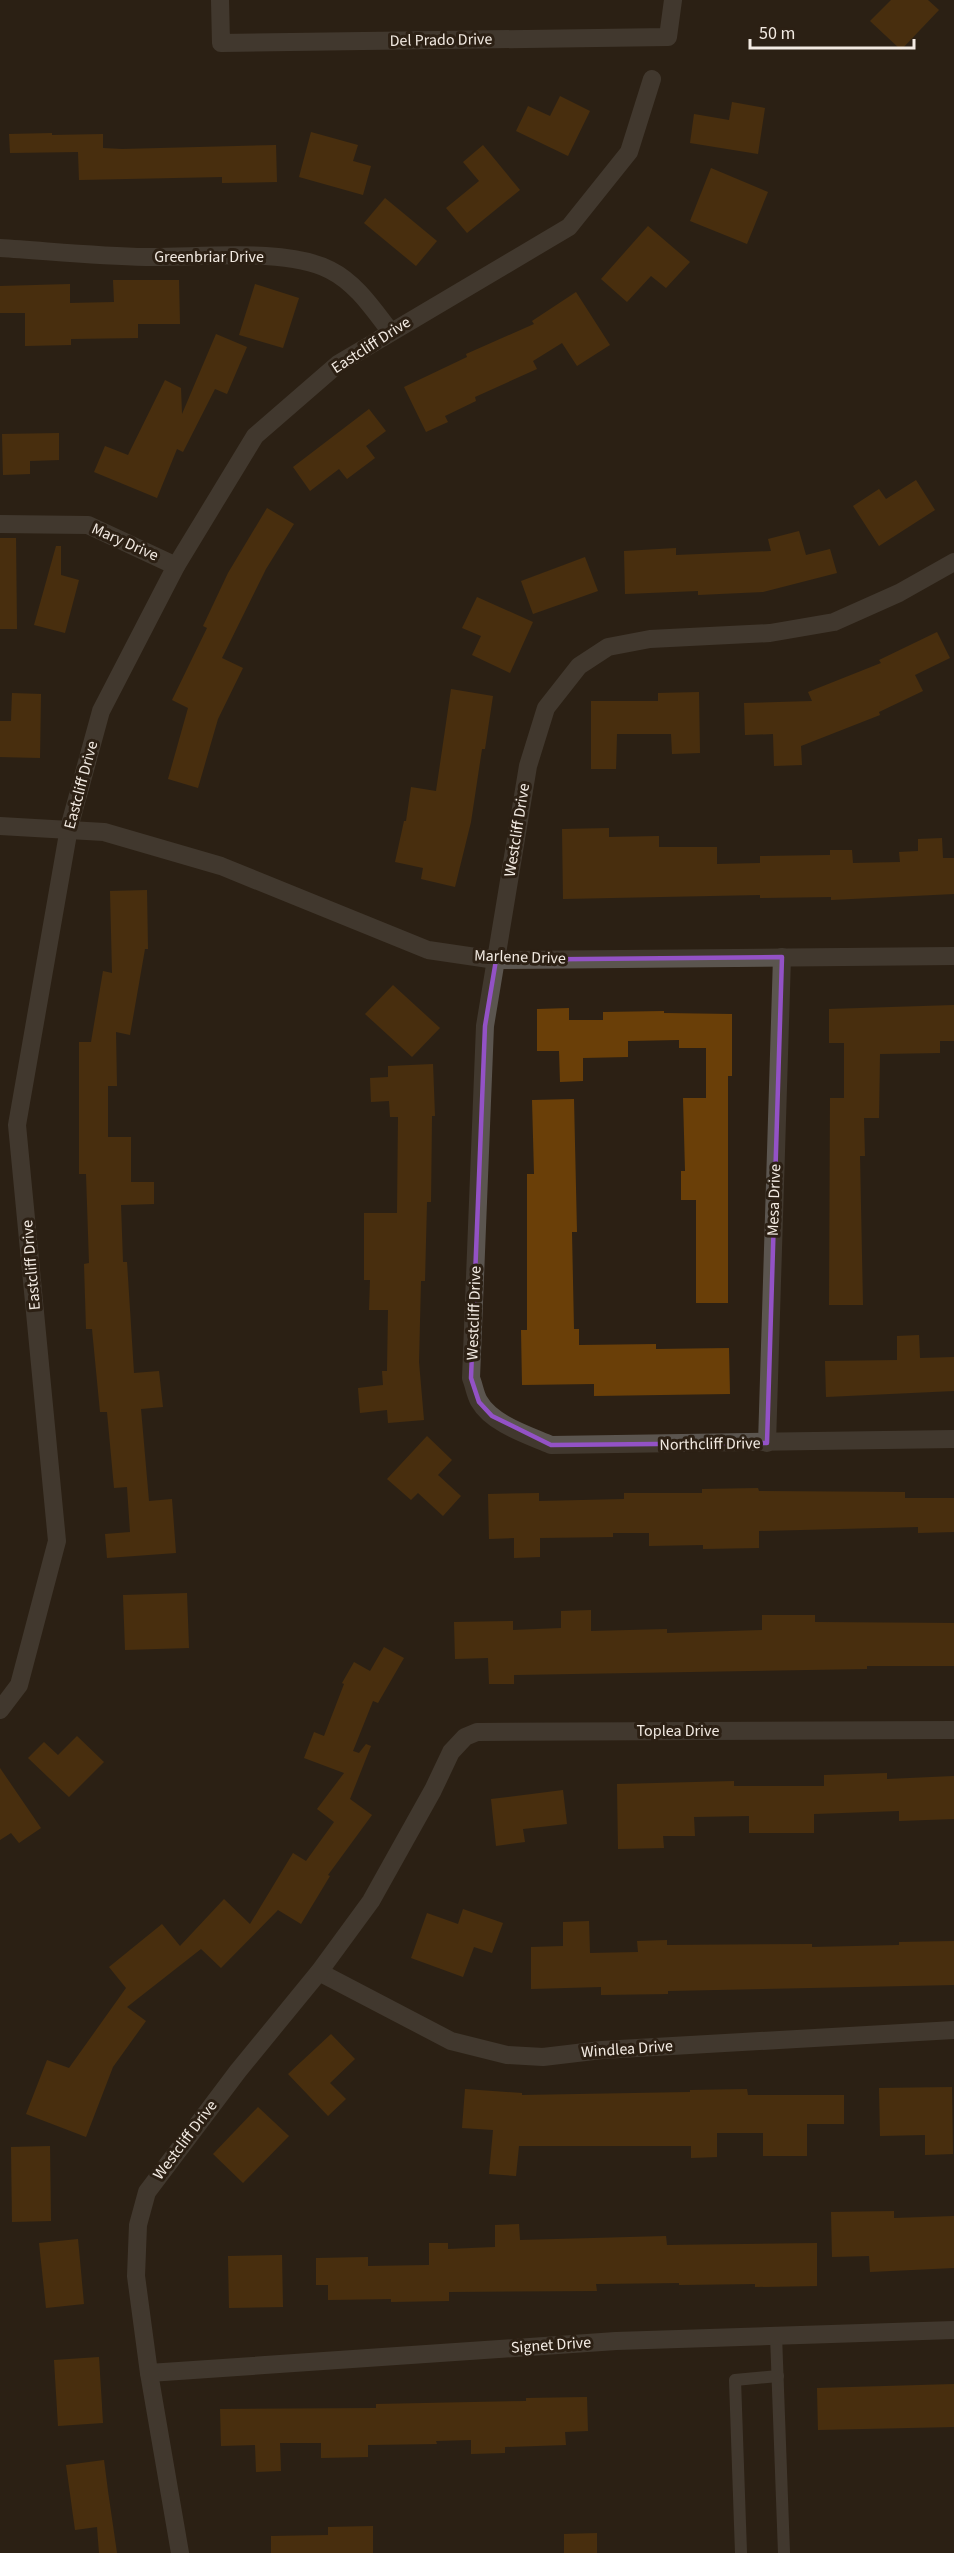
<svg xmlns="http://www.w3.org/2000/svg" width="954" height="2553" font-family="'Source Sans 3',sans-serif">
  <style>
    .building { fill: #6a3f08 }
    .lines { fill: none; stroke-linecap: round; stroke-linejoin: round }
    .service { stroke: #5b554f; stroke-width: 12 }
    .minor { stroke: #5b554f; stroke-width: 18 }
    .tertiary { stroke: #5b554f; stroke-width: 18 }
    .marked { fill: none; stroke: #9352c6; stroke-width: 4.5; stroke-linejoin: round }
    .labels { text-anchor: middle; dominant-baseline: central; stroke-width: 6; stroke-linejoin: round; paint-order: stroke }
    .street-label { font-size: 16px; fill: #f2eae2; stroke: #2c2014 }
  </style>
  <rect width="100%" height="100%" fill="#2c2014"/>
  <g class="building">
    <path d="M891,0H928L939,10L901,50L870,21Z"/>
    <path d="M560,96L590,111L568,156L516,131L528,106L550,116Z"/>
    <path d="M732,102L765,108L758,154L690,143L694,114L729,120Z"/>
    <path d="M311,132L358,145L353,161L371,166L363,195L299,177Z"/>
    <path d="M52,133V135L103,134V148L122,149L276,145L277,182L222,183V177L79,180L78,152L10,153L9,134Z"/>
    <path d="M483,145L520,190L467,233L446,208L479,181L463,162Z"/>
    <path d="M711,168L768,192L747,244L690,221Z"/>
    <path d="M385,198L437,241L416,266L364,223Z"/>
    <path d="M648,226L690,262L666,288L651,276L627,302L601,279Z"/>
    <path d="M113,280H179L180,324H138V338L71,339V345L25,346V313H0V286L70,284V303L114,302Z"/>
    <path d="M255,284L299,298L283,348L239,335Z"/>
    <path d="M576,292L610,345L577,366L562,343L533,361L537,369L475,397L476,401L445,416L448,422L426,432L404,387L467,357L466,354L534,324L532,321Z"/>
    <path d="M216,334L247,347L227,394L215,389L183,452L177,449L157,498L94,472L105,446L128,455L165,380L181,388L182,414Z"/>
    <path d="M369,409L386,431L366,446L375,458L347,479L339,469L310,491L293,467Z"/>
    <path d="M59,433V460L30,461V474L3,475L2,434Z"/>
    <path d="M916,480L935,510L879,546L853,506L879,489L886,499Z"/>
    <path d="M267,508L294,524L266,569L222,658L243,668L218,719L198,788L168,779L188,708L172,700L207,628L203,626L228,573Z"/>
    <path d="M799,531L806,555L830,549L837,573L763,592L698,595V591L625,594L624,551L676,548V555L771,551L768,539Z"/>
    <path d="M0,538H16L17,629H0Z"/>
    <path d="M56,546H61V575L79,580L65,633L34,625Z"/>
    <path d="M585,557L598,591L533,614L521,581Z"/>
    <path d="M477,597L533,622L510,673L472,655L481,636L462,628Z"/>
    <path d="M937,632L950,658L915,675L923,691L879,712L880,715L801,746L802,765L774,766L773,734L745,735L744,703L812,701L808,692L881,663L879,660Z"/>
    <path d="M451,689L493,696L485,749H482L471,822L455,887L421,879L423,868L395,862L404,821H406L411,787L436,791Z"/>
    <path d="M699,692L700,753L672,754L671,734H617L616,769H591V701H658V693Z"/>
    <path d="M12,693L41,694L40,758L0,757V721H11Z"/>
    <path d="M609,828V837L659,836V847H717V864L760,863V856L830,855V850H852L853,863L900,862L899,852L918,851V839L942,838L943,858H954V894L831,900V897L760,898V895L563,899L562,829Z"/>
    <path d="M147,890L148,949H145L130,1035L116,1032L117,1086H108V1137H131V1182H154V1204L121,1205L123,1262H127L134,1373L159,1371L163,1407L141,1409L149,1501L172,1499L176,1553L107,1558L105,1534L130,1532L127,1487L114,1488L107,1412H100L92,1329H86L84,1264L89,1263L86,1174H79V1042H91L103,971L112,973L110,891Z"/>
    <path d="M393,985L440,1028L412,1057L365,1014Z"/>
    <path d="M954,1005V1041H940V1053L880,1054L879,1118H864L865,1156H860L863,1305H829L830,1098H844V1043H829V1009Z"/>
    <path d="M569,1008V1020H603V1012L664,1011V1013L732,1014V1076H728V1303H696V1200H681V1171H685L683,1098H706V1048H679V1040L628,1041V1057L583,1058V1081L560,1082L559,1051H537V1009Z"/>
    <path d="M433,1064L435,1116H432L431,1202H427L425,1281H421L419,1362L424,1420L388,1423L387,1410L360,1413L358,1388L383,1385L382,1371H387L388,1310H369L370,1280H364V1213H397L398,1117H390L389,1101L371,1102L370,1078L388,1077V1066Z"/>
    <path d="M574,1099L577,1232H572L574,1329H579V1345L656,1344V1349L729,1348L730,1394L594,1396V1384L522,1385L521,1330H527V1174H534L532,1100Z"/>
    <path d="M919,1335L920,1358L954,1357V1391L826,1397L825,1361L897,1360V1336Z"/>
    <path d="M427,1436L452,1460L438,1475L461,1496L443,1516L418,1493L411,1500L387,1479Z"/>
    <path d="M758,1488L759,1491L905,1492V1498H954V1532L918,1533V1527L759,1531V1548L703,1549V1545L649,1546V1533H613V1537L540,1538V1557L514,1558V1538L489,1539L488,1494L539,1493V1501L624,1499V1493H702V1489Z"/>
    <path d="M187,1593L189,1648L125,1650L123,1595Z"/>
    <path d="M591,1610V1631L667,1629V1633L762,1630V1615H815V1622L954,1623V1666H867V1669L514,1675V1684H489L488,1658L455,1659L454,1622L513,1621V1630L561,1628V1611Z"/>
    <path d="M384,1647L404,1658L378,1703L373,1701L353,1751L359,1753L366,1744L371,1746L350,1799L372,1815L328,1875L330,1876L301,1924L278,1910L221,1968L201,1949L127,2007L146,2021L113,2067L86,2137L26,2114L47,2060L69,2068L126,1988L109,1967L162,1924L180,1946L224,1899L250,1924L293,1853L306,1861L334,1822L317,1809L344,1773L304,1758L314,1732L324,1736L344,1684L342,1683L354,1662L370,1671Z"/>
    <path d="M77,1736L104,1762L69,1797L28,1758L44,1742L58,1755Z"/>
    <path d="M0,1768L41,1828L19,1843L11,1833L0,1840Z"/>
    <path d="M887,1773V1779L954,1776V1819L899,1821V1811L814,1814V1833H749V1816L694,1817L695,1836H663L664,1848L618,1849L617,1784L734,1781V1786H824V1775Z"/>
    <path d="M563,1790L567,1824L523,1829L525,1842L496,1846L491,1799Z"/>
    <path d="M463,1909L503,1923L492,1953L474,1947L463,1977L411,1958L427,1913L458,1924Z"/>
    <path d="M589,1921L590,1953L638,1952L637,1941L667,1940V1945L812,1944V1947L899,1945V1942L954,1941V1985L668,1991V1994L601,1995V1987L531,1989V1947L563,1946V1922Z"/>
    <path d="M331,2034L355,2059L330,2083L346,2099L328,2116L288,2074Z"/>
    <path d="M952,2087L953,2154L925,2155V2135L880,2136L879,2088Z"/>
    <path d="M465,2089L522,2093V2095L690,2092V2090L747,2089L748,2095H844V2124H807V2156H763V2133H717V2157L691,2158V2146H519L516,2176L489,2174L493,2130L462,2128Z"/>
    <path d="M258,2107L289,2136L243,2183L213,2154Z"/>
    <path d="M50,2146L51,2221L12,2222L11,2147Z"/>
    <path d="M894,2211V2218L954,2216V2268L870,2272L869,2256L832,2257L831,2212Z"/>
    <path d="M519,2224L520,2240L666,2236L667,2245L817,2243V2286L755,2287V2284L679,2285V2283L596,2284L597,2291L449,2292V2301L391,2302V2299L328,2300V2285H316V2258L368,2257V2266L429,2265V2243H448V2249L495,2247V2225Z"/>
    <path d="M78,2239L84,2304L46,2308L39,2243Z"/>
    <path d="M282,2255L283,2307L229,2308L228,2256Z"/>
    <path d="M99,2357L103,2423L58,2426L54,2360Z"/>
    <path d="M954,2384V2427L818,2430L817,2388Z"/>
    <path d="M587,2397L588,2431L565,2432L566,2445L505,2447V2453L471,2454V2440L436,2441L437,2444L368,2445V2457L321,2458V2443H280L281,2471L256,2472L255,2445L221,2446L220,2409L376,2408V2404L526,2401V2398Z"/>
    <path d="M104,2460L108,2491L117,2553H99L97,2527L75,2530L66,2465Z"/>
    <path d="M373,2526V2553H271V2536L328,2535V2527Z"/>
    <path d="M597,2533V2553H564V2534Z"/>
  </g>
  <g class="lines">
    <g class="service">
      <path d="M776,2335L784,2553"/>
      <path d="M741,2553L735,2380L778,2376"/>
    </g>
    <g class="minor">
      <path d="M220,0L221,43L668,37L673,0"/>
      <path d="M0,248C48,251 97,256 146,257C197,258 286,247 330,270C356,283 373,309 390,331"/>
      <path d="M0,524L88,525L176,566"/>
      <path d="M954,562L899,593L834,622L770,633L650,639L608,647L579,666L546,708L528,766L485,1026L471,1378C474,1385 475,1394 479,1401C492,1424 528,1435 551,1445L954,1439"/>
      <path d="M767,1443L782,957"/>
      <path d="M0,1710L19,1685L57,1541L17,1125L69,828L101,711L176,566L255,436L338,364L569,227L629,152L652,79"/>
      <path d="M319,1972L451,2041L507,2055L543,2057L602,2050L954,2030"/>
      <path d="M149,2373L616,2341L954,2330"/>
      <path d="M180,2553L149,2373L136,2276L138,2225L147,2192L238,2071L319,1972L371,1901L433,1790L451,1752L465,1737L477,1732L954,1730"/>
    </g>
    <path class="tertiary" d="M0,826L104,832L221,866L428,950L496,960L954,956"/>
  </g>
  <path d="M0 0H954V2553H0ZM782,957L767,1443L551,1445L492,1416L479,1402L471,1378L485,1026L496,960Z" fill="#2c2014" fill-opacity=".55" fill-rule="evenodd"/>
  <path class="marked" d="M782,957L767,1443L551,1445L492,1416L479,1402L471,1378L485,1026L496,960Z"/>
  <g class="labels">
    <g class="street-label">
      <text transform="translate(441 40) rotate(-1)">Del Prado Drive</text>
      <text x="209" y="257">Greenbriar Drive</text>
      <text transform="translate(371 345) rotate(-33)">Eastcliff Drive</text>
      <text transform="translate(125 542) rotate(24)">Mary Drive</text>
      <text transform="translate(81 785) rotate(-75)">Eastcliff Drive</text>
      <text transform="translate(517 830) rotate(-81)">Westcliff Drive</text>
      <text transform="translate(520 957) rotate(2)">Marlene Drive</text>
      <text transform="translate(774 1200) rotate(-88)">Mesa Drive</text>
      <text transform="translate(31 1265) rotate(-95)">Eastcliff Drive</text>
      <text transform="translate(474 1313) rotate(-88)">Westcliff Drive</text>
      <text transform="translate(710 1444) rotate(-1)">Northcliff Drive</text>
      <text x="678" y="1731">Toplea Drive</text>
      <text transform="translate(627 2049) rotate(-4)">Windlea Drive</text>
      <text transform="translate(185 2140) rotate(-53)">Westcliff Drive</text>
      <text transform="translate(551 2345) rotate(-4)">Signet Drive</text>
    </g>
  </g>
  <path d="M750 39v9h164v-9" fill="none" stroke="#f2eae2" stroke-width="3"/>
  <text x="759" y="39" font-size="18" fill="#f2eae2" stroke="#2c2014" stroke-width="4.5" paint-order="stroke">50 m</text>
</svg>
